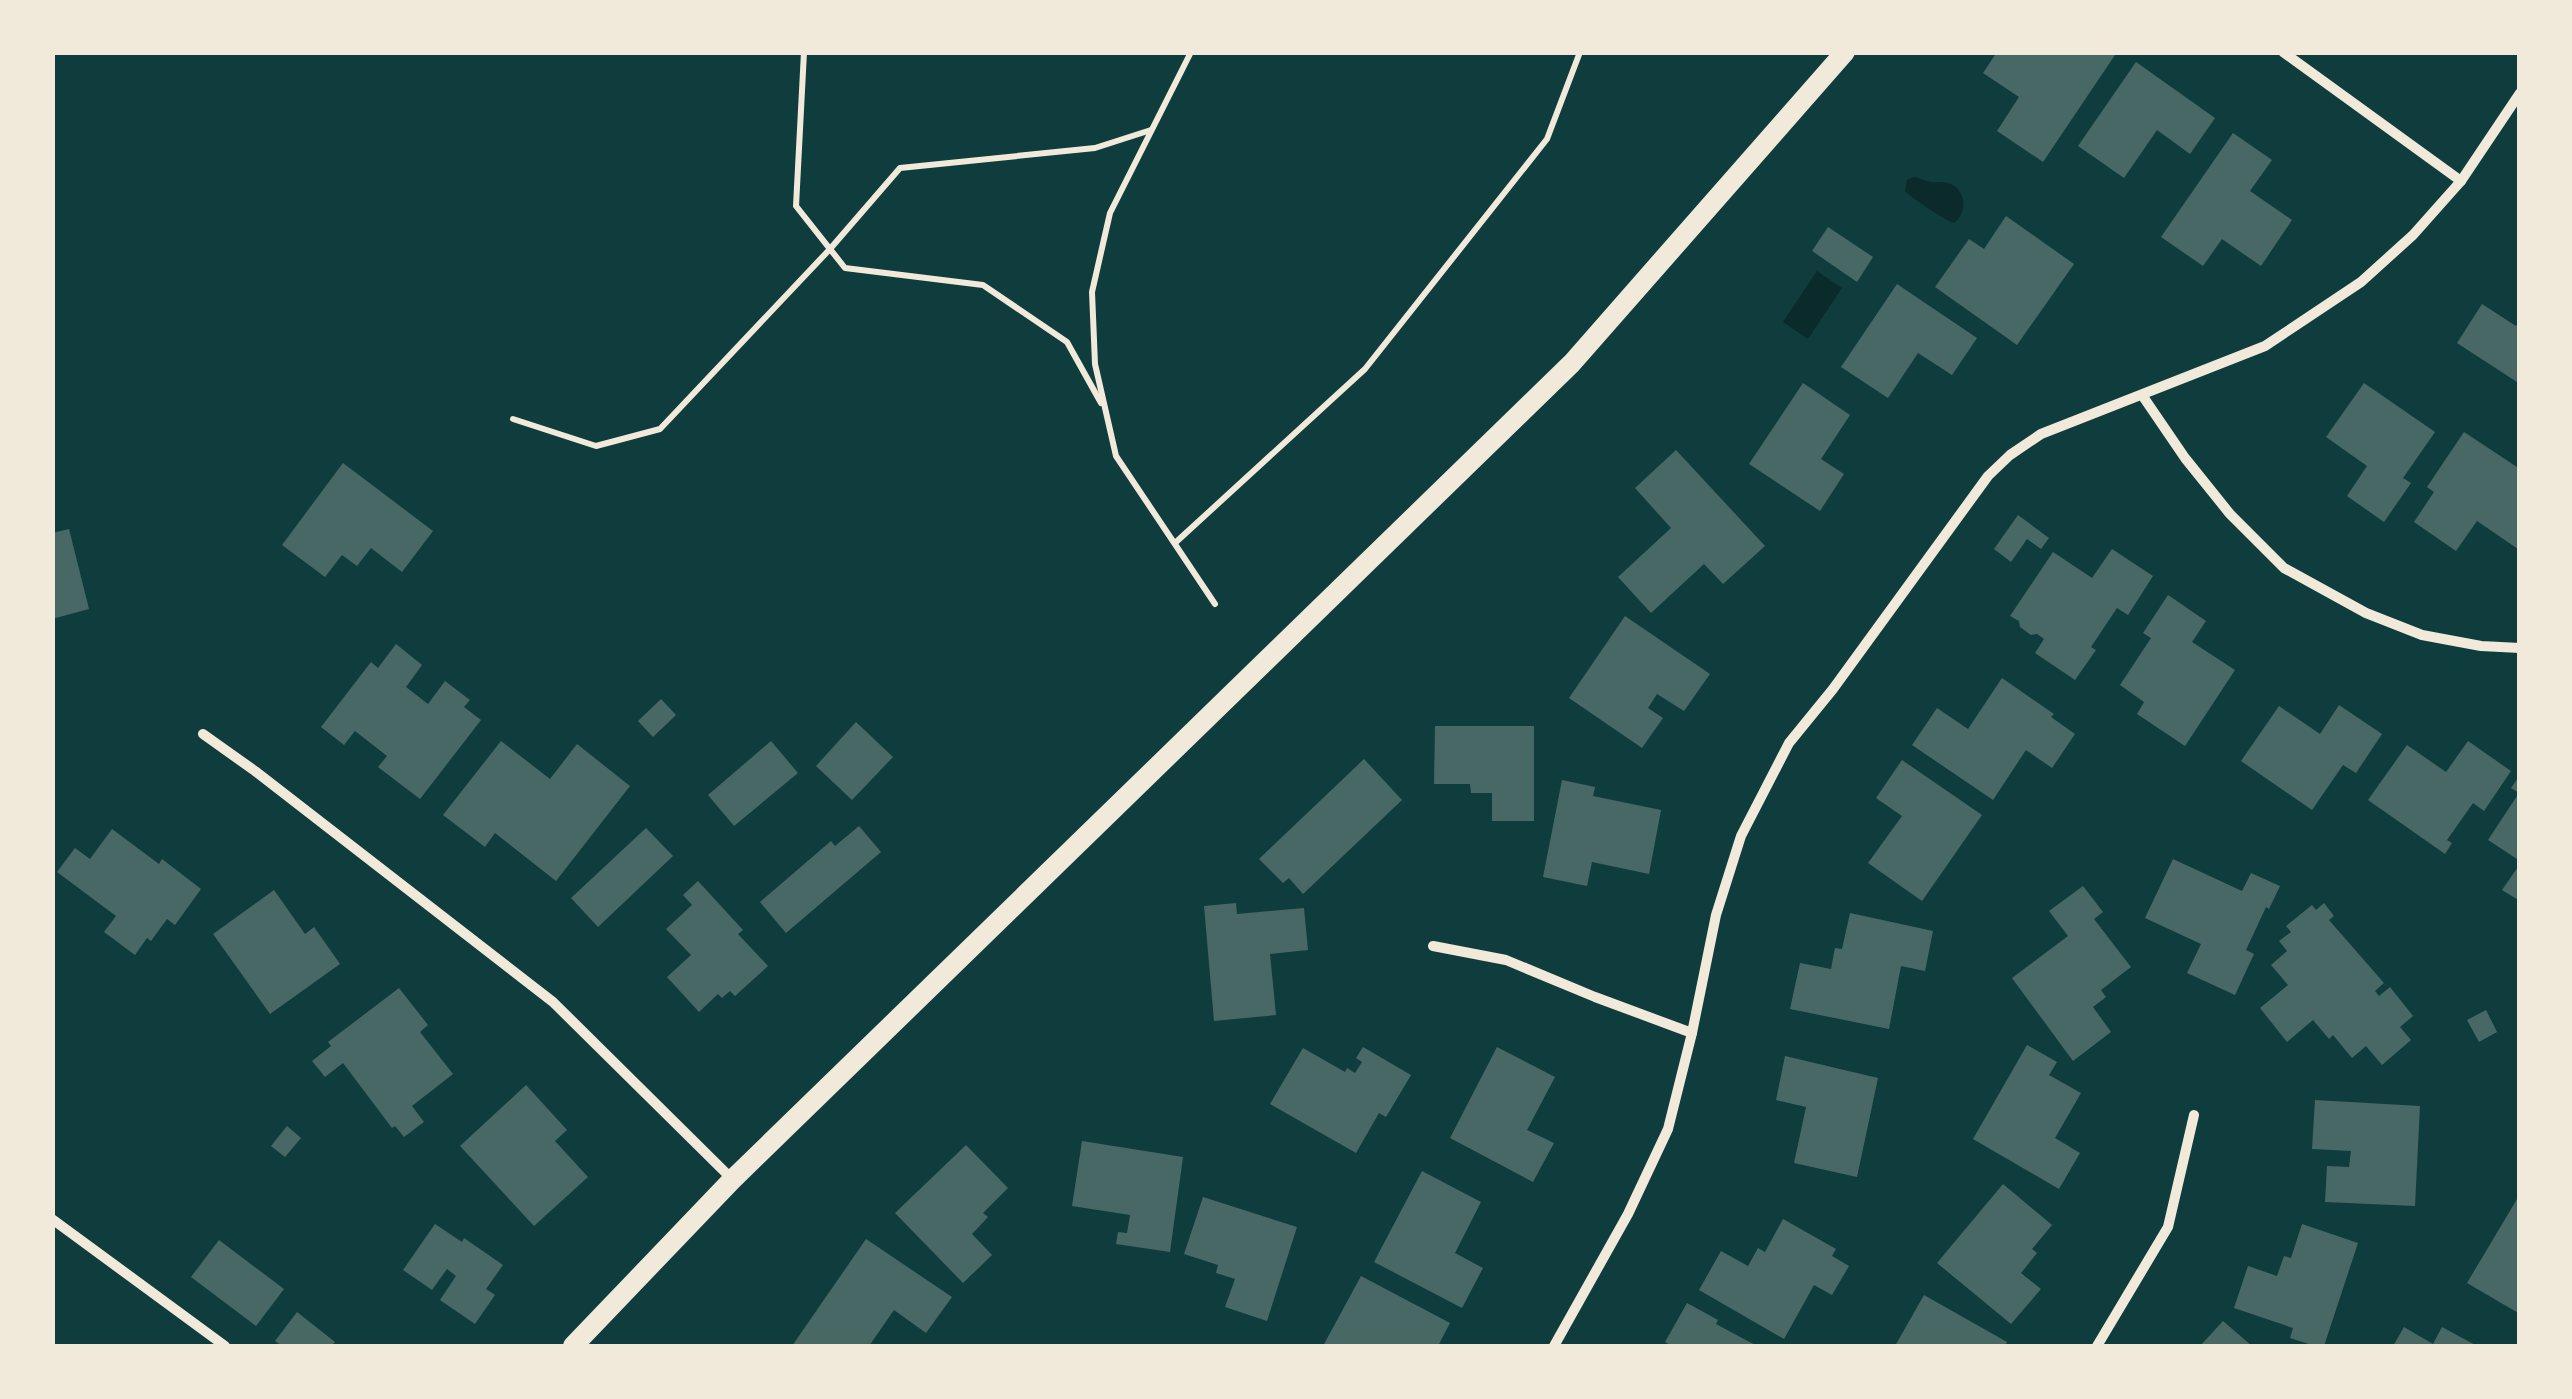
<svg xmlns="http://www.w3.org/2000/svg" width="2572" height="1399" font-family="'Alegreya Sans',sans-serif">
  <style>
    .water { fill: #0a2a2b }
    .building { fill: #486865 }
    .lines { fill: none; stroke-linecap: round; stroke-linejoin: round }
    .path { stroke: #f1e9da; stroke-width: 6 }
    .minor { stroke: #f1e9da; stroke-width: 10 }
    .secondary { stroke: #f1e9da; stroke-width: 20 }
  </style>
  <rect width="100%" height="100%" fill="#0f3d3e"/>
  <g class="water">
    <path d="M1914,177C1920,178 1925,181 1931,182C1936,183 1942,181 1948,183C1967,189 1968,213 1954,223C1945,220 1910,197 1905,191L1907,180Z"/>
    <path d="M1817,271L1842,288L1808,339L1783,322Z"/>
  </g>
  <g class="building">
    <path d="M1997,52H2058L2062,55L2063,52H2117L2043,162L1997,131L2019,97L1983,73Z"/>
    <path d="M2136,62L2215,118L2190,154L2157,130L2124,178L2078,146Z"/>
    <path d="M2233,133L2272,160L2250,191L2292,220L2261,266L2222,239L2203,266L2161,237Z"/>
    <path d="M2006,216L2074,264L2017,345L1935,287L1969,239L1984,249Z"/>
    <path d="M1828,227L1873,257L1857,282L1812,251Z"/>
    <path d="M1897,284L1977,338L1952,375L1918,353L1888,398L1841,367Z"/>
    <path d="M2482,304L2516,326L2520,320V384L2457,343Z"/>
    <path d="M1803,383L1850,415L1821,459L1844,474L1820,511L1749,464Z"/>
    <path d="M2364,383L2435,432L2403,478L2411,483L2384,522L2347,496L2367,466L2326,437Z"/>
    <path d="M2464,432L2520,469V546L2518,549L2477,521L2456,551L2414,522L2434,492L2427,487Z"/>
    <path d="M1676,450L1765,546L1723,584L1704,564L1651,613L1618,577L1671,528L1635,488Z"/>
    <path d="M343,463L433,531L402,572L371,548L357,566L342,555L325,577L282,545Z"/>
    <path d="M2018,515L2049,538L2041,549L2027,539L2011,562L1994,549Z"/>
    <path d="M69,529L89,609L52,619V533Z"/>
    <path d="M2112,549L2153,576L2128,615L2117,608L2091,647L2096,650L2075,680L2035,653L2044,639L2037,634L2031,635L2020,627L2019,621L2010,616L2053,552L2092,578Z"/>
    <path d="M2168,595L2206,621L2192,642L2235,670L2185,746L2137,714L2144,702L2120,685L2151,638L2143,633Z"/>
    <path d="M1625,616L1710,674L1684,711L1657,694L1648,708L1663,718L1642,748L1569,698Z"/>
    <path d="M396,644L422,665L406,687L428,704L445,681L470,700L464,707L481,720L420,799L378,767L387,756L355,731L344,745L321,727L371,662L378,668Z"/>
    <path d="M2002,678L2054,714L2051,717L2075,734L2052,768L2026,750L1993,800L1912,745L1937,708L1968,729Z"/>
    <path d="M661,699L676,715L653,737L638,721Z"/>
    <path d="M2339,705L2382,734L2356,773L2343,765L2312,810L2241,761L2279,706L2320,734Z"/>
    <path d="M856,722L893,757L852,800L816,766Z"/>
    <path d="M1435,726H1534V821H1492V793H1471L1470,784H1434Z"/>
    <path d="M501,741L550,779L577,744L630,786L556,881L495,833L485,847L443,815Z"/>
    <path d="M771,741L798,773L734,826L708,795Z"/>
    <path d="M2468,741L2511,771L2484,811L2473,803L2447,840L2452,843L2445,854L2368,800L2407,745L2446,772Z"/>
    <path d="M1364,759L1402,800L1303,894L1289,878L1283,883L1259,859Z"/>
    <path d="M1902,760L1982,815L1922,901L1868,863L1902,816L1876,798Z"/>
    <path d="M2520,775V861L2488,840L2519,793L2511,788Z"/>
    <path d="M1562,780L1595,787L1593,796L1661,810L1649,874L1592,862L1587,886L1543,877Z"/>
    <path d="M859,826L881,852L786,933L760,902L831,841L835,846Z"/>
    <path d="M646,828L673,856L598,927L571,898Z"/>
    <path d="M112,829L159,864L162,859L201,889L175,925L167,919L151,941L147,938L135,955L104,932L116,916L57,872L75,848L90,859Z"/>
    <path d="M2173,859L2242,891L2251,873L2280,886L2269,909L2266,907L2246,950L2254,954L2235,995L2187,973L2201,944L2145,918Z"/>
    <path d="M2520,864V901L2502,890Z"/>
    <path d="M698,881L743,930L738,934L768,966L735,996L730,991L722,998L718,994L699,1012L667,977L691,955L666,929L692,905L683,895Z"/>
    <path d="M2083,886L2103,912L2094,919L2131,967L2101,990L2106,997L2093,1007L2111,1032L2073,1061L2012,978L2068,936L2049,911Z"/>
    <path d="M274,890L305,934L314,927L340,964L270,1014L213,934Z"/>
    <path d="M1236,903L1237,914L1304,908L1308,950L1270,954L1276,1015L1214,1021L1204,906Z"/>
    <path d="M2324,903L2334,916L2329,920L2384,983L2375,991L2379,996L2390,987L2413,1016L2400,1027L2411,1040L2382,1065L2366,1046L2352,1058L2333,1035L2329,1039L2313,1020L2287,1042L2260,1008L2288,985L2271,965L2287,951L2279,941L2291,932L2286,926L2312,905L2316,910Z"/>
    <path d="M1850,913L1933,931L1925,971L1901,966L1889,1029L1790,1009L1800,963L1831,969L1835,948L1842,949Z"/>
    <path d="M399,988L428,1025L420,1032L453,1074L412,1106L424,1122L404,1137L395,1126L392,1128L343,1063L325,1077L312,1061L331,1046L328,1042Z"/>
    <path d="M2486,1010L2497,1032L2479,1042L2467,1020Z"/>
    <path d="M2027,1045L2057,1062L2049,1075L2081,1093L2055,1138L2080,1153L2059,1189L1973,1139Z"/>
    <path d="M1363,1047L1411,1075L1386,1117L1379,1113L1356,1153L1270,1104L1303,1048L1345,1072L1347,1068L1355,1073L1362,1062L1356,1058Z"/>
    <path d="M1497,1047L1555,1077L1527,1130L1554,1143L1533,1182L1450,1138Z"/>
    <path d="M1785,1056L1878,1078L1857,1177L1794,1163L1806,1107L1776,1100Z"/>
    <path d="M526,1085L567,1130L555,1141L588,1177L534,1226L460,1146Z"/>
    <path d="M2315,1100L2420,1106L2415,1206L2325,1202L2327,1166L2349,1167L2351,1151L2312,1149Z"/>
    <path d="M287,1126L301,1138L285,1157L271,1146Z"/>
    <path d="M1082,1141L1183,1157L1170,1252L1116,1244L1118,1232L1127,1233L1130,1215L1072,1206Z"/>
    <path d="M966,1145L1008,1188L983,1213L988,1217L972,1234L992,1255L963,1283L895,1213Z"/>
    <path d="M1422,1171L1481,1202L1455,1253L1483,1268L1462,1308L1374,1262Z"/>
    <path d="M2003,1184L2052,1225L2032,1249L2037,1253L2021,1273L2041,1289L2011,1324L1937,1263Z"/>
    <path d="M2520,1194V1314L2467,1283Z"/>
    <path d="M1203,1197L1297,1227L1267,1321L1225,1307L1235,1279L1216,1273L1218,1265L1184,1254Z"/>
    <path d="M1783,1219L1836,1249L1832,1256L1849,1266L1832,1295L1814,1285L1784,1339L1699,1290L1721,1251L1748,1266L1758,1248L1765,1252Z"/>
    <path d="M435,1224L462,1242L464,1238L503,1265L486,1289L495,1295L475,1324L440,1300L456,1276L447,1269L432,1290L403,1270Z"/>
    <path d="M2302,1224L2358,1243L2324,1346H2315L2290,1338L2293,1328L2234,1308L2248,1266L2277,1276L2284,1256L2291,1258Z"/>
    <path d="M866,1239L952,1297L926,1333L894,1310L869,1346H792Z"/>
    <path d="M219,1240L284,1289L256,1326L191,1277Z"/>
    <path d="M1361,1276L1450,1323L1438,1346H1323Z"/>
    <path d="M1924,1295L2007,1342L2005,1346H1895Z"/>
    <path d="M1687,1303L1718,1320L1716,1324L1757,1346H1672L1665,1342Z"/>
    <path d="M297,1312L335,1342L331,1346H282L275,1341Z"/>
    <path d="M2223,1321L2252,1346H2200Z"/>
    <path d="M2404,1327L2433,1344L2442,1327L2477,1346H2393Z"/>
  </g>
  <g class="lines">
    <g class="path">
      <path d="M804,52L796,206L845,268L983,285L1067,342L1101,403"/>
      <path d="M1191,52L1110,213L1092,292L1095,364L1116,456L1215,604"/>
      <path d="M513,419L596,446L660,429L830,249L900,168L1095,148L1151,130"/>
      <path d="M1175,543L1365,369L1547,139L1580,52"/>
    </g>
    <g class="minor">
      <path d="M2283,52L2461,181"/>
      <path d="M2142,395L2185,458L2230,514L2284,568L2366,613L2422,635L2481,646L2520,648"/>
      <path d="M203,734L255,771L553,1002L732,1179"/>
      <path d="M1433,946L1506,960L1595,997L1692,1033"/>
      <path d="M52,1219L225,1346"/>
      <path d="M1554,1346L1628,1214L1668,1129L1692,1033L1716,915L1741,836L1789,743L1833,689L1988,476L2010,455L2041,434L2265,346L2361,282L2413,235L2461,181L2520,93"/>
      <path d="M2097,1346L2168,1227L2194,1115"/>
    </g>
    <path class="secondary" d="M573,1346L732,1180L1572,363L1845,52"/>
  </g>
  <rect width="2572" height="1399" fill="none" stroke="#f1e9da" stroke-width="110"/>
</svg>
